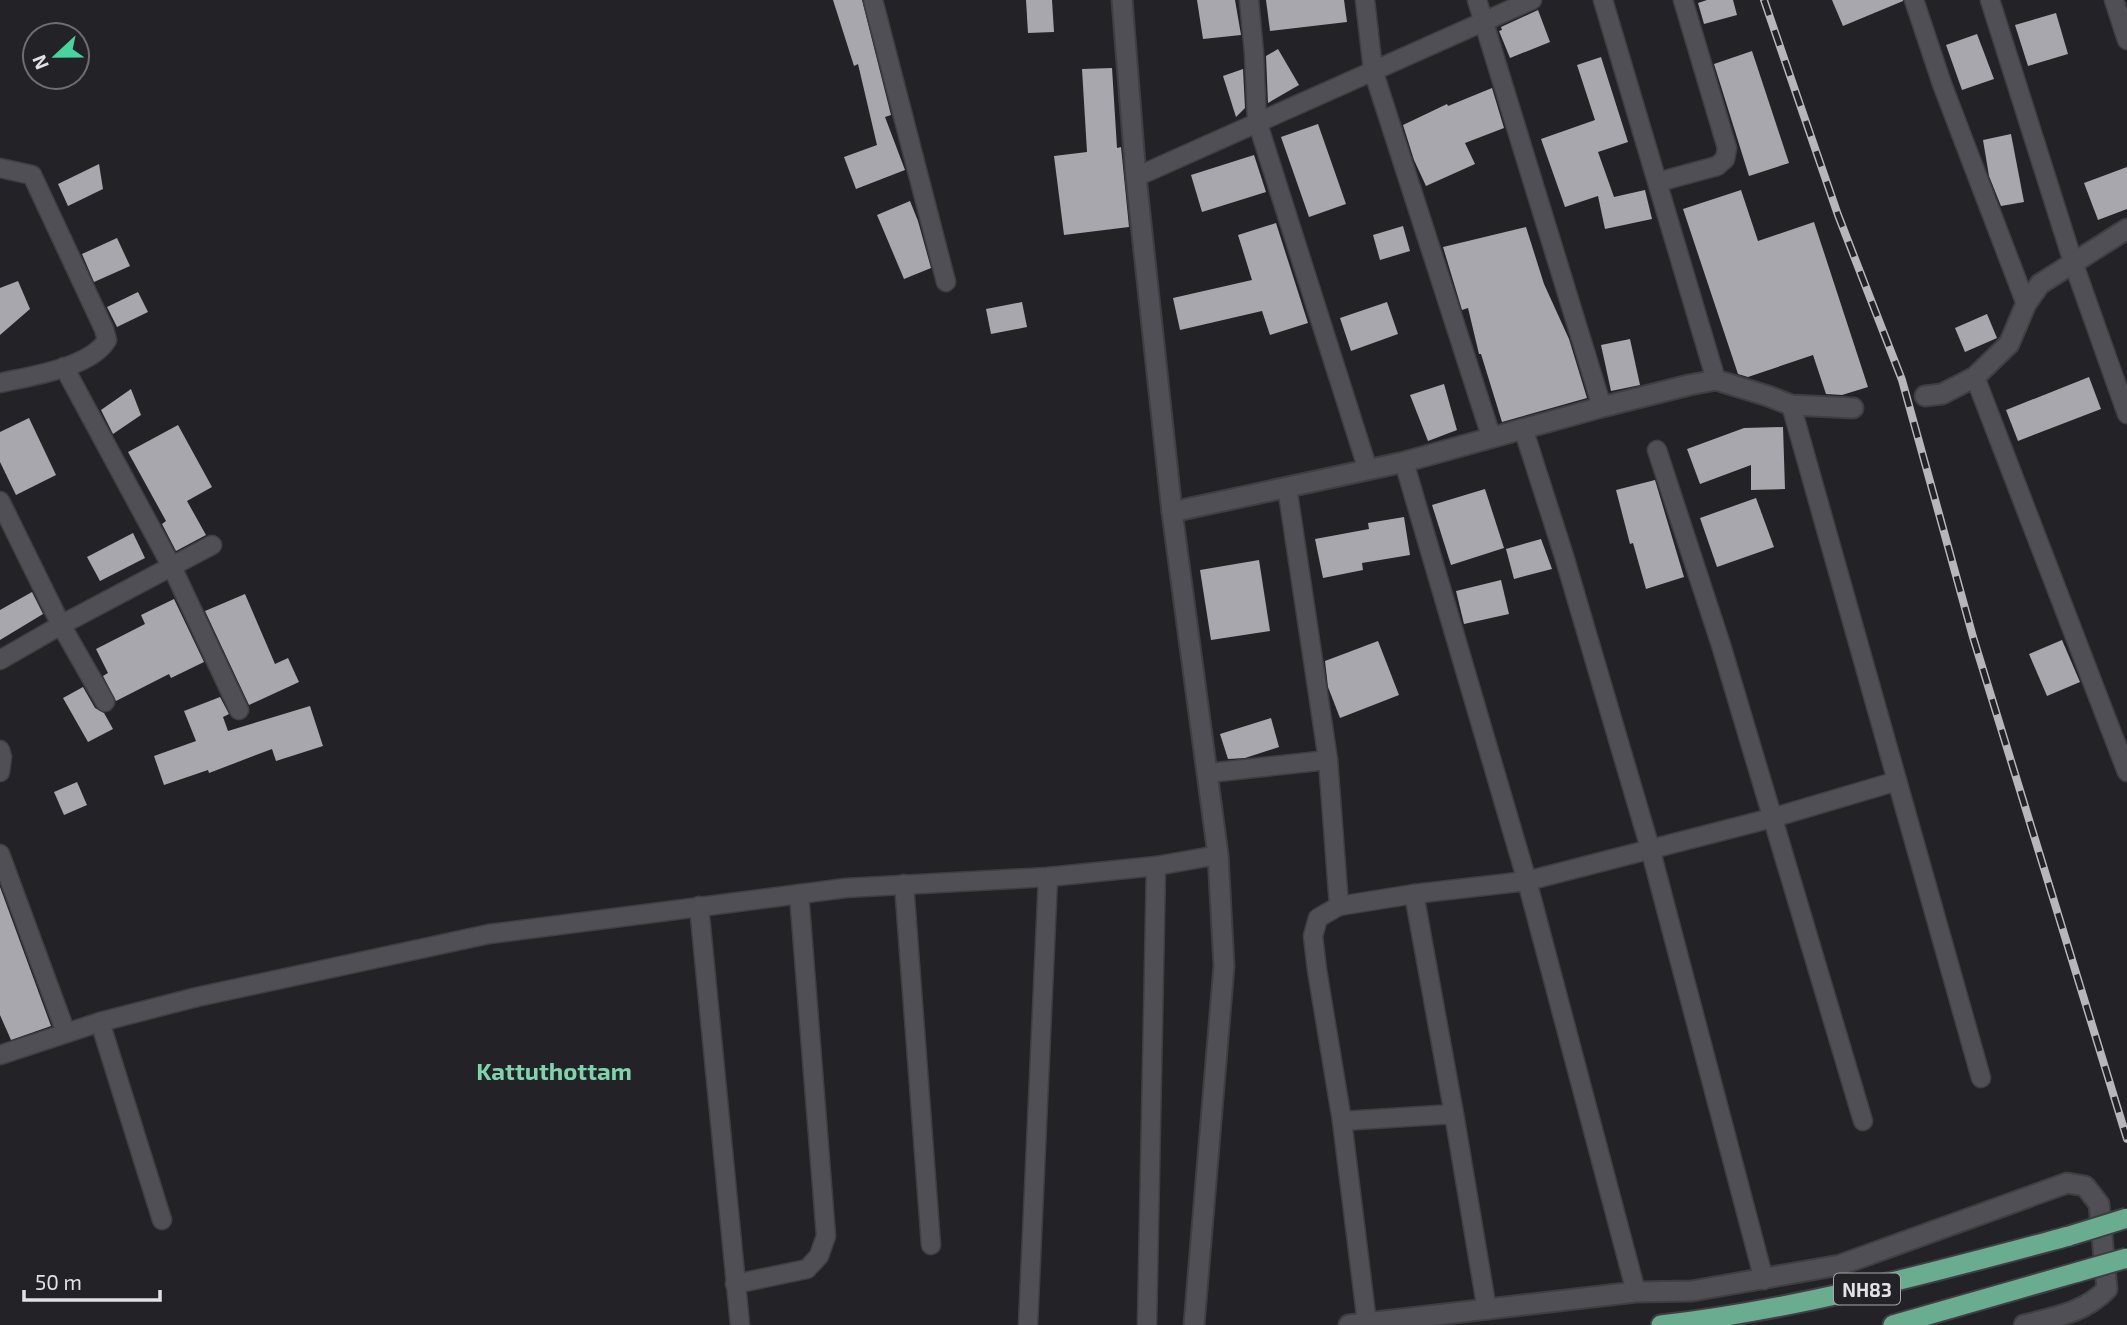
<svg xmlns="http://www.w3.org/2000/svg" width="2127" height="1325" font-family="'Exo 2',sans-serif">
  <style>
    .building { fill: #a8a7ae }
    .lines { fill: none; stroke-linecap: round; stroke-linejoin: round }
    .minor-casing { stroke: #3f3e43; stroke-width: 21 }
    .tertiary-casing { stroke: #3f3e43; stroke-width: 23 }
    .trunk-casing { stroke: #3f3e43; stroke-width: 23 }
    .minor { stroke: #4f4f55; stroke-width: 18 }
    .tertiary { stroke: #4f4f55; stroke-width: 19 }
    .trunk { stroke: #6aac90; stroke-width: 19 }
    .rail-casing { stroke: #b7b6bb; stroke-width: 8 }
    .rail { stroke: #222227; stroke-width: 5; stroke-dasharray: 16; stroke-linecap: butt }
    .trunk-bridge-casing { stroke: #3f3e43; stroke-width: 23; stroke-linecap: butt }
    .trunk-bridge { stroke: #6aac90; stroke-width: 19 }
    .labels { text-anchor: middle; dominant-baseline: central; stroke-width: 7; stroke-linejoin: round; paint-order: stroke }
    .shield { fill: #222227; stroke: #a8a8ac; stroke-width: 2 }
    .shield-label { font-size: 19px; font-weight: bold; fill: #e2e1e5 }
    .quarter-label { font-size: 24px; font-weight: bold; fill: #7fd4ad; stroke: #222227 }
  </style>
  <rect width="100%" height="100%" fill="#222227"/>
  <g class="building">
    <path d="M833,0H862L891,115L885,117L905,170L856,189L844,157L877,145L858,64L854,66Z"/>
    <path d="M1026,0H1052L1054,32L1028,33Z"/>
    <path d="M1197,0H1235L1241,35L1203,39Z"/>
    <path d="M1266,0H1344L1347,22L1270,31Z"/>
    <path d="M1707,0H1733L1737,15L1704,24L1698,3Z"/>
    <path d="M1832,0H1903V1L1843,26Z"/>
    <path d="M1538,10L1550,42L1510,58L1499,31L1502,30L1501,27Z"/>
    <path d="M2056,13L2068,54L2028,66L2015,25Z"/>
    <path d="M1977,34L1994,79L1962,90L1946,45Z"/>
    <path d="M1278,49L1299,85L1268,103L1266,56Z"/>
    <path d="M1752,51L1789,163L1749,176L1714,64Z"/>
    <path d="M1601,57L1628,142L1598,152L1614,197L1645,190L1652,219L1605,229L1598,196L1565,207L1541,139L1595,120L1577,65Z"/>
    <path d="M1112,68L1117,148L1121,147L1129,227L1064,235L1054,156L1087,152L1082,69Z"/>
    <path d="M1243,69L1245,108L1236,117L1223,76Z"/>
    <path d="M1492,88L1504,128L1465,143L1475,164L1426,186L1414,160L1403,125L1447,104L1448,106Z"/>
    <path d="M1318,124L1346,204L1309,217L1281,137Z"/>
    <path d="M2011,134L2024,202L2001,206L1989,176L1983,140Z"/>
    <path d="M1254,155L1266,192L1202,212L1191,175Z"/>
    <path d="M99,164L103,189L68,206L58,184Z"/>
    <path d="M2127,167V209L2098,220L2084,183Z"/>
    <path d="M1741,190L1758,241L1814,222L1868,387L1842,395L1826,394L1813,355L1748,377L1738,374L1683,209Z"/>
    <path d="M910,201L918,221L931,268L904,279L877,215Z"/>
    <path d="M1276,223L1308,323L1270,335L1262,311L1180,330L1173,298L1252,280L1238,235Z"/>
    <path d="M1403,226L1410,251L1380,260L1373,235Z"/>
    <path d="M1526,227L1544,284L1569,339L1587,398L1502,422L1481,354H1479L1468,308L1462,310L1443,247Z"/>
    <path d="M117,238L130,266L94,282L82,254Z"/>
    <path d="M18,281L30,309L0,335V288Z"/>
    <path d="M138,292L148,312L117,327L107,307Z"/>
    <path d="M1022,302L1027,327L991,334L986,309Z"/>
    <path d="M1387,302L1398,334L1351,351L1340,318Z"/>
    <path d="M1987,314L1997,338L1965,352L1955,328Z"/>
    <path d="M1630,339L1640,385L1611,391L1601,345Z"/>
    <path d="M2089,377L2101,409L2018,441L2006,410Z"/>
    <path d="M1444,384L1457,430L1428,441L1410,395Z"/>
    <path d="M131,389L141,415L113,434L101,410Z"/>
    <path d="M29,418L56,475L16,495L0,462V432Z"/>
    <path d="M178,425L212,487L187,501L206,535L176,551L162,524L166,521L128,452Z"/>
    <path d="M1783,427L1785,489L1751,490V465L1700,484L1687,449L1744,428Z"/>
    <path d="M1655,480L1684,577L1646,589L1633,543L1630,544L1616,490Z"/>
    <path d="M1485,489L1504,548L1451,565L1432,505Z"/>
    <path d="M1756,498L1774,547L1717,567L1700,518Z"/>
    <path d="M1404,517L1410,555L1362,563L1363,570L1323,578L1315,539L1369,529L1368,523Z"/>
    <path d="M133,533L145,558L100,581L87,557Z"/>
    <path d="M1541,539L1552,569L1514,579L1506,549Z"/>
    <path d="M1259,560L1270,631L1211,640L1200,570Z"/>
    <path d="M1501,580L1509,614L1464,624L1456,591Z"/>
    <path d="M32,592L43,614L0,640V610Z"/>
    <path d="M245,594L275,664L288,658L299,682L249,705L205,611Z"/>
    <path d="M174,599L204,662L171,678L169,674L116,701L103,676L108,673L96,649L145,624L141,615Z"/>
    <path d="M2062,640L2080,682L2047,696L2029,654Z"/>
    <path d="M1378,641L1399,695L1340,718L1328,687L1325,661Z"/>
    <path d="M83,687L95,708L104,713L113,729L88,742L63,698Z"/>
    <path d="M220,697L229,714L223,717L228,731L310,706L323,746L276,761L272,749L209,773L208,770L164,785L154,756L196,741L184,711Z"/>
    <path d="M1271,718L1279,747L1245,758L1228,759L1220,734Z"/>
    <path d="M77,782L87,805L64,815L54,792Z"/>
    <path d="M0,887L51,1026L11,1040L0,1015Z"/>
  </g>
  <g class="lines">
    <defs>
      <g id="minor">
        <path d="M873,0L946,282"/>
        <path d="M1249,0L1254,53L1257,121L1368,470"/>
        <path d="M1365,0L1373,70L1491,436"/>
        <path d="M1477,0L1602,407"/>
        <path d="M1603,0L1716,380"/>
        <path d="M1914,0L1942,84L2026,304"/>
        <path d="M1990,0L2073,262L2127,414"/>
        <path d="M2114,0L2127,40"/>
        <path d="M0,168L32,175L104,329L107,340C90,368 30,376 0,383"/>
        <path d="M1136,177L1532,0"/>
        <path d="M1658,182L1717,166L1725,159L1727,148L1683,0"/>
        <path d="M64,367L172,567L239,710"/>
        <path d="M1975,377L2127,772"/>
        <path d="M1791,405L1981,1078"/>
        <path d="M1523,428L1564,556L1650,848L1764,1280"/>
        <path d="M1657,450L1721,645L1863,1121"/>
        <path d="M1404,462L1527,881L1636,1292"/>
        <path d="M1287,487L1328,760L1339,906"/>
        <path d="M0,501L61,625L105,702"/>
        <path d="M0,660L61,625L212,545"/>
        <path d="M0,750L2,757L0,772"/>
        <path d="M1208,773L1328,760"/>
        <path d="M0,854L66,1033"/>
        <path d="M904,884L931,1245"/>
        <path d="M1414,894L1454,1114L1487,1310"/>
        <path d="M699,906L740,1325"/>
        <path d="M100,1022L162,1220"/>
        <path d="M0,1055L100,1022L197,997L489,934L846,888L1048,877L1156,866L1218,855"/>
        <path d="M1342,1121L1454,1114"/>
        <path d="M735,1284L807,1269L819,1256L826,1236L799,894"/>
        <path d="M1367,1323L1342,1121L1317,970L1313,936L1318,918L1339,906L1414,894L1527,881L1772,818L1897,781"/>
        <path d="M1028,1325L1048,877"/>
        <path d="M1147,1325L1156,866"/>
      </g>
      <g id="tertiary">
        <path d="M1122,0L1136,177L1172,512L1218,855L1224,966L1194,1325"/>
        <path d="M1925,396L1942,394L1975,377L2009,344L2026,304L2040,284L2127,229"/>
        <path d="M1172,512L1404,462L1602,407L1689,385L1716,380L1768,396L1791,405L1853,408"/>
        <path d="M1349,1325L1636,1292L1692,1291L1840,1265L2067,1183L2085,1186L2099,1204L2107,1289C2084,1313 2055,1317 2024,1325"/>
      </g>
      <g id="trunk">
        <path d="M1661,1325C1800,1309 1934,1272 2069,1236"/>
        <path d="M1893,1325L2078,1272"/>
      </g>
    </defs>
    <use href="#minor" class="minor-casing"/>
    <use href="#tertiary" class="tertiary-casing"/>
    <use href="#trunk" class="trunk-casing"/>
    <use href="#minor" class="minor"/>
    <use href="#tertiary" class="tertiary"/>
    <use href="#trunk" class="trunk"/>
    <defs>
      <path id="rail" d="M1764,0L1838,215L1902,380L1973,637L2127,1139"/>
    </defs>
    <use href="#rail" class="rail-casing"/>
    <use href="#rail" class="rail"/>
    <defs>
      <g id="trunk-bridge">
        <path d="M2069,1236L2127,1218"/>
        <path d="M2078,1272L2127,1258"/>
      </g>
    </defs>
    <use href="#trunk-bridge" class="trunk-bridge-casing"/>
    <use href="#trunk-bridge" class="trunk-bridge"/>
  </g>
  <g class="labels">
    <rect class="shield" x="1834" y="1273.5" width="66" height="31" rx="5"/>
    <g class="shield-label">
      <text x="1867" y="1289">NH83</text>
    </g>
    <g class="quarter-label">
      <text x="554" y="1070">Kattuthottam</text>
    </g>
  </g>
  <g transform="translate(56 56) rotate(248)"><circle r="33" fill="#222227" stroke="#6f6e73" stroke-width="2"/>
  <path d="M0-5L12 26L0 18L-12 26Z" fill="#48d49d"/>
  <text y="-10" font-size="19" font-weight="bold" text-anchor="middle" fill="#e2e1e5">N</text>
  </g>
  <path d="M24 1290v10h136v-10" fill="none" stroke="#e2e1e5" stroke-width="3.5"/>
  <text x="35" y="1290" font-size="21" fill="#e2e1e5" stroke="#222227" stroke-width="5" paint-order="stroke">50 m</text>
</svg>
